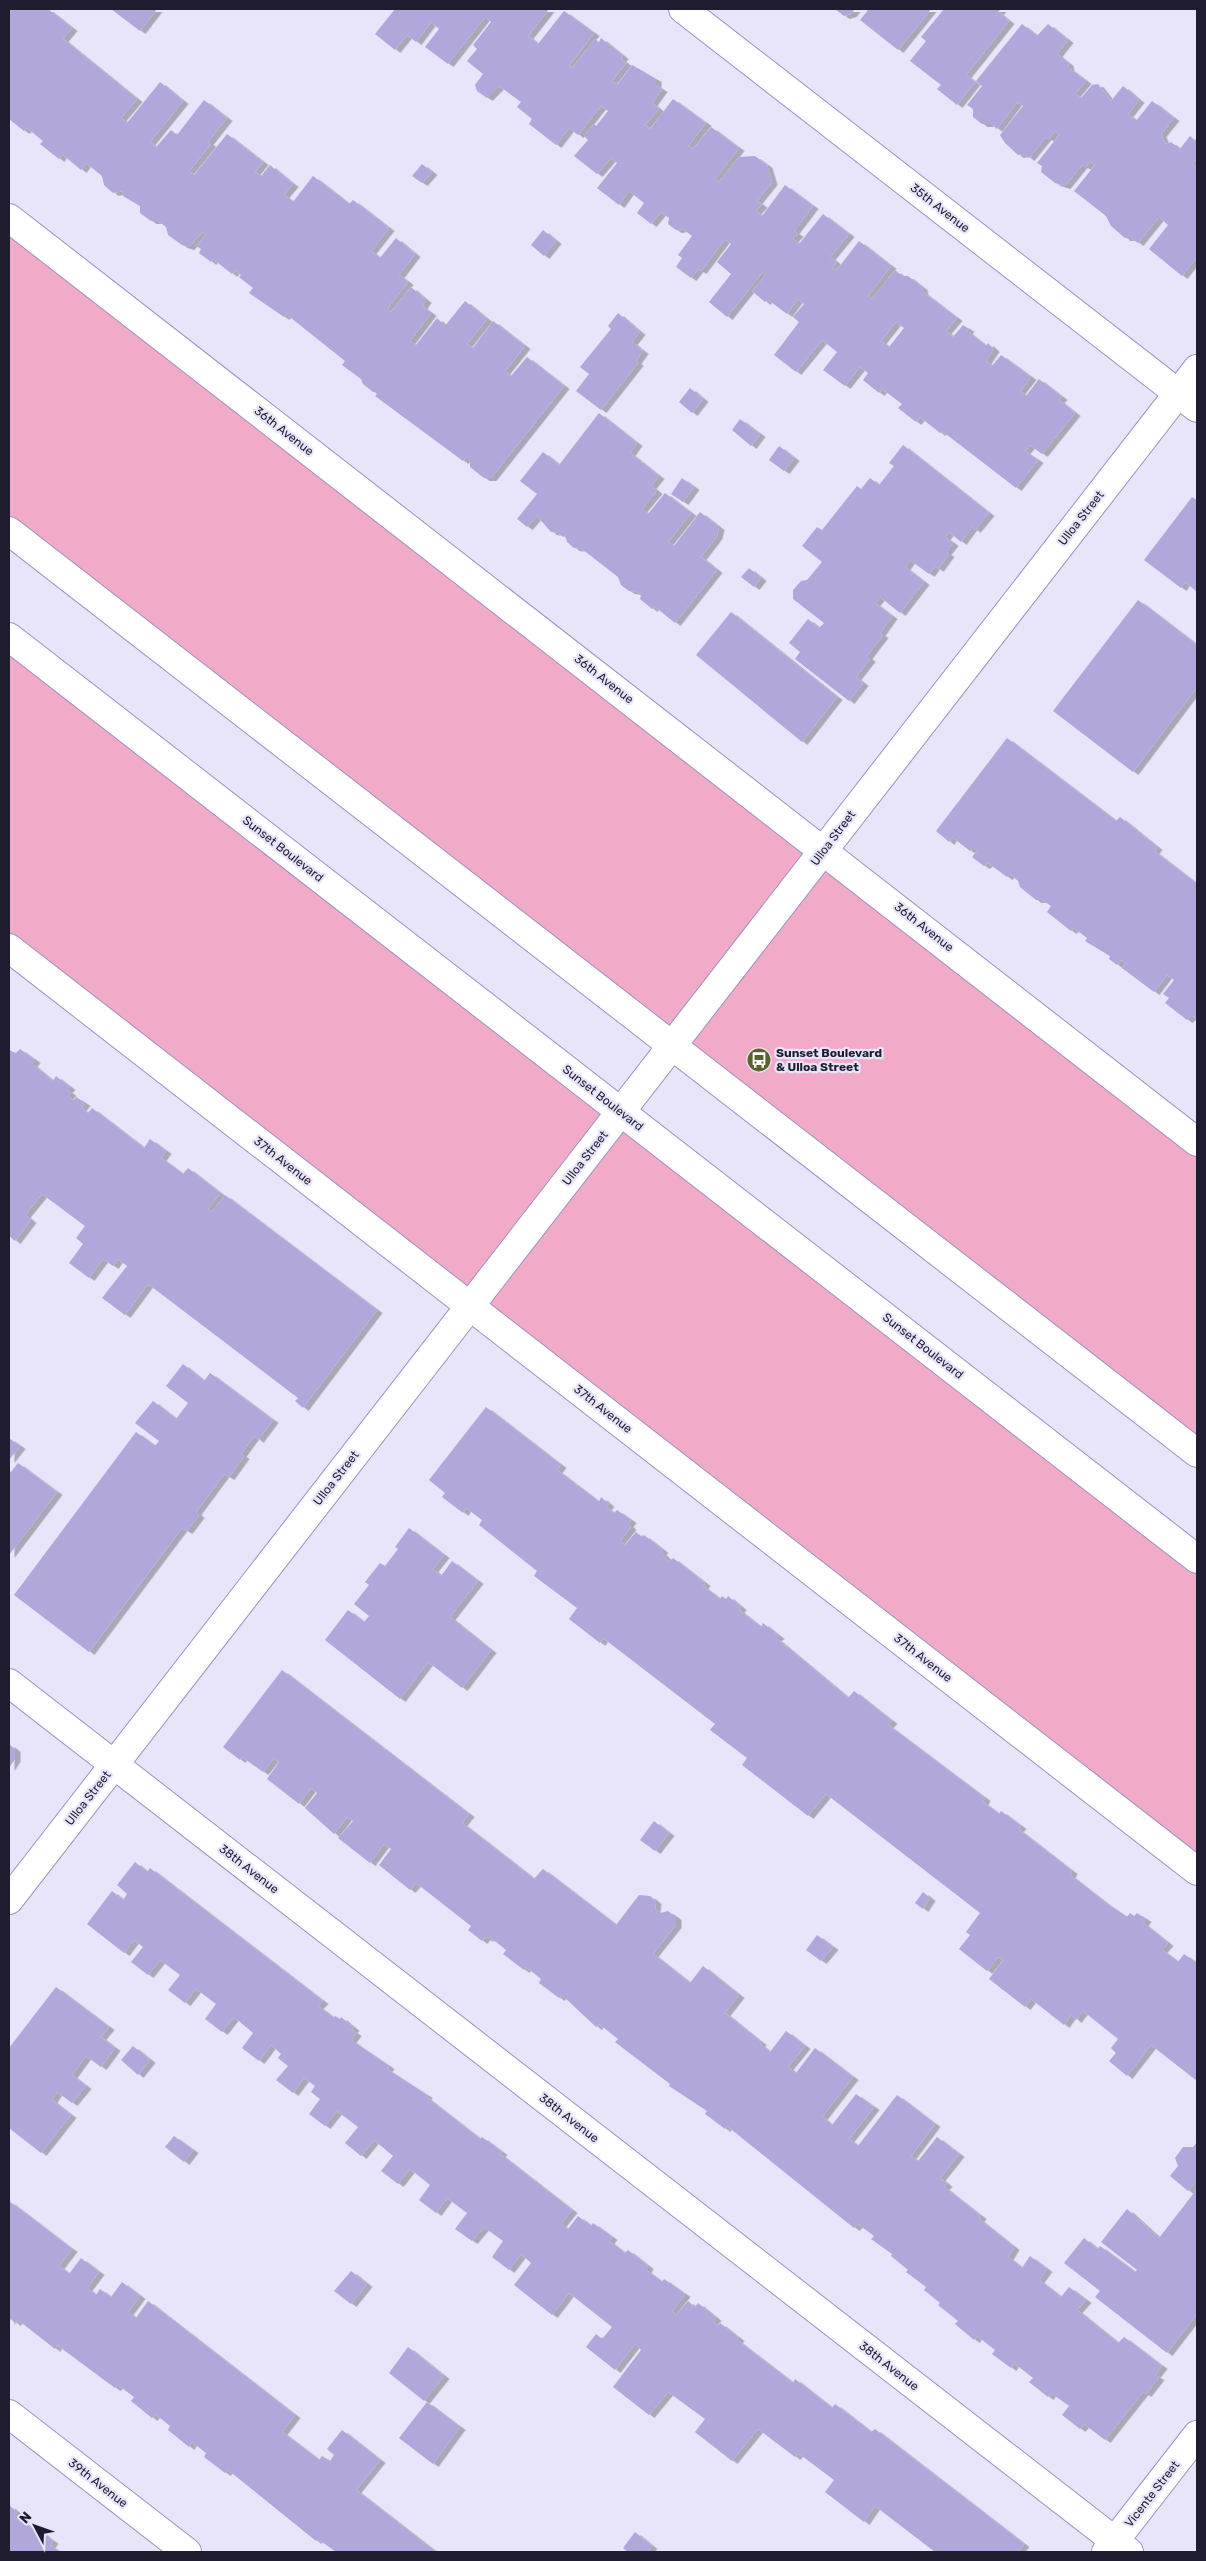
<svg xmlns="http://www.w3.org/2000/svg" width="1206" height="2561" font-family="Rubik,sans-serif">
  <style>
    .green { fill: #f1abc8 }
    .building { fill: #b1a7da; fill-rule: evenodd; filter: url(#shadow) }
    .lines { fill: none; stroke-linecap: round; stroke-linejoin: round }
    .street-casing { stroke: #9c92c3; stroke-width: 30 }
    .secondary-casing { stroke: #9c92c3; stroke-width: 30 }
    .street { stroke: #fff; stroke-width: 28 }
    .secondary { stroke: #fff; stroke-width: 28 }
    .labels { text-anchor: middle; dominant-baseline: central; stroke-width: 4.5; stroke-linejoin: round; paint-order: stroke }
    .street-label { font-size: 12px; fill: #201c2f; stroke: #e8e4f9 }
    .poi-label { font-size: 12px; font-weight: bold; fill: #201c2f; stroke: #e8e4f9; text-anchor: start }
  </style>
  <defs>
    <filter id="shadow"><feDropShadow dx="5.5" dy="3" stdDeviation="0" flood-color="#0004"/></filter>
  </defs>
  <rect width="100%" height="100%" fill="#e8e4f9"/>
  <g class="green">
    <path d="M9,217L1197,1142V1454L9,531Z"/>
    <path d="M9,637L1197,1559V1870L9,948Z"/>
  </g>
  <g class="building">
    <path d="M9,9H48L72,28L63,39L137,99L121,118L127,123L160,82L183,101L150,142L156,147L171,130L177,135L204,100L227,118L208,142L211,144L189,171L194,175L227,134L263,162L255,172L261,176L270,165L293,184L284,195L293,202L313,176L349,204L353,200L389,228L371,251L380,258L396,238L415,254L399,275L408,282L387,309L391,312L411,287L426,300L422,306L431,313L410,341L416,345L437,318L445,326L465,301L487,319L467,344L473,348L493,321L525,346L505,371L511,376L527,357L564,386L491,478H484L470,467V461L466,457L463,461L375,396L379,392H373L363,384L361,379L342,365L345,361L286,314L284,317L249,293L253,288L239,277L241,275L235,270L232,274L213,259L211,262L199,253L201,249L196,246L206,235L202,232L189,247L182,245L168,235L166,227L158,221H151L140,213V206L123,196L122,191L113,193L104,185L102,176L86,163L81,170L62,154L59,159L40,144L43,141L27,128L24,131L9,119Z"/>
    <path d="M111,9H157L140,31Z"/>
    <path d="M395,9H549L528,36L538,44L564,11L594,33L569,66L572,68L595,39L599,42L601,38L623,56L621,59L626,63L612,81L617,85L632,65L656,79V85L662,89L652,103L659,109L645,125L650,129L673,99L706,123L688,146L693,149L711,127L739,148L715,179L719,182L739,157L755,156L767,165L772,182L757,201L762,205L756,211L762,216L785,185L813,206L794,231L798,234L793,239L799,244L823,214L849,234L830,257L836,262L832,268L836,271L859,241L891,266L868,296L872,299L895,270L902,276H908L922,287L923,292L957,318L946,331L953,337L963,325L969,329L967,331L986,346L988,343L994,349L986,361L992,366L1001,355L1031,377L1020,391L1026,396L1039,379L1062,397L1059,400L1075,413L1042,454L1030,445L1025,451L1038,460L1016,488L942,431L940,433L920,417L916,422L898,408L902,404L882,389L879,393L863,380L868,373L860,367L845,386L823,370L837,352L822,340L796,372L774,355L799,322L793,317L804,304L798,299L787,314L767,299L765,302L752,291L766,275L762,273L727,317L709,302L731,274L717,262L731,244L725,239L701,271L698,269L691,278L676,267L682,258L678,255L692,236L683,229L676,230L668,224L669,218L661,212L651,224L637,213L644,203L629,191L619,205L597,188L617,163L611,158L597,174L574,156L588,140L584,136L594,124L596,126L608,111L601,106L578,135L569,128L556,145L529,124L532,119L517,107L521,102L499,86L487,98L477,91L475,85L483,74L467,61L477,49L473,45L491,22L485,17L448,64L425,47L439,29L431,22L416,42L407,35L395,50L375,34ZM896,322L904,328L889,347L881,341Z"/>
    <path d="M835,9H855L851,14L844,16Z"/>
    <path d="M869,9H931L898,50L860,20Z"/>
    <path d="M944,9H1001L998,12L1009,21L966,75L975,82L957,105L937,89L941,85L910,61L926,41L921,37Z"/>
    <path d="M1022,24L1037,36L1048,24L1068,40L1057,54L1068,63L1069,68L1086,81L1075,94L1081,98L1092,85L1098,84L1111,101L1123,86L1139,100L1128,114L1136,121L1152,101L1174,118L1161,134L1165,144L1171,142L1180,149L1190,136L1197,142V159L1192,164L1197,168V257L1182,276L1149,249L1168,225L1159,217L1138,243L1131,238H1125L1111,226L1106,216L1074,191L1095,165L1090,161L1086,167L1082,165L1065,186L1055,183L1041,172L1042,166L1037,163L1059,135L1055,131L1049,139L1046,137L1029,158L1024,154L1018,155L1005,143L1000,135L1023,106L1017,102L997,129L991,124H982L973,117V109L967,105L982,86L976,81Z"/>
    <path d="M422,164L432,172L422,183L412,176Z"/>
    <path d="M543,230L556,241L544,256L531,245Z"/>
    <path d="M618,313L640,332L632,342L643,351L636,361L638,363L601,410L576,391L589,374L580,367L611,329L608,326Z"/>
    <path d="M690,388L703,399L692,413L679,402Z"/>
    <path d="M599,413L637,443L630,453L659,476L651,486L657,491L642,509L648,514L665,493L691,513L668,542L674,546L700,512L719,527L717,536L701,557L717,570L675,623L654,606L652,609L640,599L641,596L637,592L629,591L621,585L618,577L582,549L574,548L567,542L565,535L563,537L558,533L551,532L537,516L527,527L517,519L537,494L520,481L543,452L559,465Z"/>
    <path d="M740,419L760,434L751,446L732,430Z"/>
    <path d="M903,445L989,513L975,530L972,527L961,542L949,532L945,537L953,543L946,552L949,554L938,569L935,566L929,574L910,560L905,567L924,582L900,613L880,597L875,603L892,616L880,633L883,635L867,656L870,659L856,677L863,683L849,701L795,659L800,652L789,643L808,619L819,628L824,623L793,599V590L801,581L807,580L822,562L802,546L817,527L822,530L857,486L861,489L870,478L879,485L894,466L889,463Z"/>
    <path d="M779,446L794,458L784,471L769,460Z"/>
    <path d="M682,478L694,487L683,502L671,494Z"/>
    <path d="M1192,497L1197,500V592L1185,582L1181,588L1144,560Z"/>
    <path d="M749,568L761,578L754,587L741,577Z"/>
    <path d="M1138,600L1197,645V687L1133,772L1053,711Z"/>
    <path d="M731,612L837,697L802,742L696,655Z"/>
    <path d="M1007,738L1116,821L1120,817L1157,847L1154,851L1197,884V1019L1192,1015L1187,1020L1165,1003L1169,998L1163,994L1174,980L1167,975L1154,992L1122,968L1126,963L1121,960L1117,965L1109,959L1110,956L1085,941L1087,938L1074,928L1071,931L1047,912L1051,906L1042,900H1036L1020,887L1018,881L1010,874L1007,877L988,863L984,866L972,857L977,851L973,847L970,851L952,837L949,842L936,831Z"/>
    <path d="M20,1049L35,1060L32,1064L53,1081L56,1076L70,1087L67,1090L71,1093L68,1096L74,1101L76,1097L85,1103L81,1108L88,1113L92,1108L144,1148L150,1139L166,1151L161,1158L183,1174L188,1168L220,1193L208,1209L212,1212L225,1195L377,1310L303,1408L295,1401L298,1398L148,1284L125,1315L102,1298L127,1266L118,1259L113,1266L103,1259L89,1278L69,1263L83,1244L76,1238L85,1226L42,1194L25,1215L31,1220L15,1241L9,1236V1050L16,1053Z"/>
    <path d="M183,1364L204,1381L210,1373L273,1420L258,1440L254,1436L241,1454L244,1456L229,1477L224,1474L196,1512L199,1515L187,1531L182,1528L89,1652L14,1595L136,1432L155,1446L159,1441L135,1423L153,1401L176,1419L188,1403L166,1386Z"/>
    <path d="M486,1407L561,1465L557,1470L599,1502L601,1497L609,1504L606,1507L614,1513L617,1510L631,1520L628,1524L631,1527L620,1541L625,1545L636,1532L642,1537L644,1535L663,1550L661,1552L666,1557L665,1559L669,1562L673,1558L705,1583L703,1586L720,1599L722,1596L726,1599L728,1596L741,1607L739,1610L761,1627L763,1623L779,1636L776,1638L848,1698L854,1691L892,1721L888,1725L985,1798L983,1802L999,1814L1001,1811L1021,1826L1018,1829L1072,1871L1070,1875L1106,1903L1127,1917L1130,1913L1134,1916L1137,1913L1146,1919L1143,1923L1168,1943L1162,1950L1178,1962L1184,1954L1197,1963V2081L1151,2045L1127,2076L1109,2061L1116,2053L1111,2048L1118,2039L1083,2011L1076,2020L1071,2015L1064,2025L1031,1999L1025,2007L989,1979L1003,1960L998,1957L987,1971L959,1949L970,1935L966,1932L980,1913L826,1794L808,1816L742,1765L747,1758L710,1730L715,1724L603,1638L600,1643L569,1619L577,1608L534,1576L537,1571L479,1525L482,1520L466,1508L463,1513L442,1497L445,1493L429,1480Z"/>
    <path d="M9,1438L20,1446L9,1460Z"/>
    <path d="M18,1463L57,1492L9,1555V1471L11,1472Z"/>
    <path d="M409,1528L444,1555L433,1569L441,1576L452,1561L478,1581L450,1617L491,1650L462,1688L428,1662L400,1699L325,1640L348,1610L364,1622L369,1616L354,1604L369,1585L365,1582L380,1563L385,1566L398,1549L395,1547Z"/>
    <path d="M282,1670L469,1814L462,1823L534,1879L543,1869L616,1925L639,1895L650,1896L656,1901L655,1909L661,1913L668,1911L676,1917V1925L653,1954L690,1983L703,1966L739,1995L725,2013L761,2042L760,2044L770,2052L786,2031L805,2046L788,2067L796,2073L815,2048L853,2077L822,2117L832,2125L856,2094L874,2107L849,2139L858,2146L897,2095L935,2124L911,2156L918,2161L937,2137L959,2154L940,2178L947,2184L944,2187L981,2216L979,2219L1014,2247L1008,2257L1022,2268L1030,2256L1047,2269L1039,2280L1061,2297L1069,2287L1086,2300L1077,2310L1082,2314L1118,2343L1124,2337L1162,2366L1155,2375L1159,2377L1146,2394L1143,2392L1105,2440L1084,2424L1080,2429L1062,2415L1069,2406L1051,2393L1048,2397L1029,2382L1033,2378L1014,2363L1011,2368L992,2354L995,2350L977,2336L974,2340L955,2324L958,2321L938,2305L940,2303L924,2290L926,2287L906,2272L908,2270L891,2256L892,2254L871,2239L874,2236L858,2224L854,2228L727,2126L725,2129L705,2114L707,2111L669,2086L670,2084L615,2042L618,2039L599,2024L596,2027L562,1995L559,1998L539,1983L541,1979L526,1967L524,1970L503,1954L506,1950L490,1937L488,1939L485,1937L482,1941L468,1930L471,1926L416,1883L410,1890L379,1865L391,1849L384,1844L370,1863L338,1838L353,1821L347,1817L334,1834L305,1808L317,1793L311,1788L299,1804L267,1779L279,1762L274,1758L263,1772L242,1757L240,1760L223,1747Z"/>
    <path d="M9,1744L15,1749V1759L9,1768Z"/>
    <path d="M654,1821L669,1833L655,1851L640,1840Z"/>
    <path d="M135,1862L147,1872L150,1868L323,2001L318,2006L334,2018L335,2016L340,2019L341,2017L354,2028L352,2030L356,2033L351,2040L389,2066L387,2069L427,2095L426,2097L480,2139L482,2137L502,2152L500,2154L572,2210L561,2224L568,2229L578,2216L591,2226L593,2223L612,2237L609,2241L625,2253L628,2250L648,2266L646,2270L662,2282L664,2279L685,2294L672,2311L676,2315L688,2301L695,2307L698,2303L716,2318L713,2321L718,2326L720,2323L739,2338L737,2340L793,2383L795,2379L832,2408L835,2404L871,2432L875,2429L1024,2544L1018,2552H935L875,2506L864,2522L825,2492L834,2480L798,2453L795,2457L758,2429L732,2461L695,2432L705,2419L668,2392L649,2415L613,2387L641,2350L635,2344L615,2370L586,2347L596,2334L602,2339L612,2327L569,2293L552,2315L514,2285L531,2263L521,2254L509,2270L492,2257L503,2241L484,2227L472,2241L455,2229L467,2213L447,2198L436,2213L419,2200L430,2185L410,2169L398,2184L381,2171L393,2156L374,2140L361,2156L345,2143L358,2127L337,2111L325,2126L309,2114L320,2099L311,2092L315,2086L304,2078L293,2093L276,2080L288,2066L278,2058L281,2054L271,2045L259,2061L242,2048L253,2033L234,2017L222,2032L205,2019L216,2004L196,1989L185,2003L168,1990L180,1975L160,1960L148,1975L131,1962L143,1947L134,1940L124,1953L87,1924L112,1891L123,1900L127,1894L117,1885Z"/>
    <path d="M923,1892L930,1898L923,1909L915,1903Z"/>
    <path d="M817,1935L833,1947L821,1961L806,1950Z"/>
    <path d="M56,1987L109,2027L101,2037L115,2048L101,2067L86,2056L72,2075L86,2086L72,2103L57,2092L52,2100L71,2115L41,2153L9,2128V2048Z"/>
    <path d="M133,2046L150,2060L138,2075L121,2060Z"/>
    <path d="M174,2136L193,2150L184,2162L165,2147Z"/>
    <path d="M1197,2142V2180L1188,2191L1170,2176L1178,2166L1175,2158L1183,2147H1193Z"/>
    <path d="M1197,2189V2314L1167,2353L1095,2297L1100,2291L1064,2263L1084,2238L1097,2249L1100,2246L1135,2272L1137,2270L1101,2242L1127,2209L1159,2238Z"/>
    <path d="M9,2201L72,2249L59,2266L69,2274L81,2258L99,2272L87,2288L96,2295L100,2289L111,2297L122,2282L140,2296L128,2312L136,2318L148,2301L295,2415L282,2432L319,2460L322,2456L330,2461L334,2455L327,2449L342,2430L380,2460L356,2490L436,2552H336L318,2539L316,2541L228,2470L225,2473L204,2457L206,2453L192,2442L189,2447L168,2430L170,2426L155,2414L152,2418L131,2401L134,2397L118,2385L115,2388L57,2345L55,2349L18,2320L15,2323L11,2319L9,2322Z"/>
    <path d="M351,2271L367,2284L351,2304L334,2291Z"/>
    <path d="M408,2347L444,2376L424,2401L389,2373Z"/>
    <path d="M427,2402L460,2427L433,2464L399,2438Z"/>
    <path d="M9,2505L17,2512L15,2515L31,2528L34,2526L53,2541L50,2545L60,2552H9Z"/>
    <path d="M635,2532L652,2546L647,2552H628L623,2548Z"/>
  </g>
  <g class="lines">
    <defs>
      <g id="street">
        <path d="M683,9L1197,408"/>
        <path d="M9,218L1197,1142"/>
        <path d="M9,948L1197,1871"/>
        <path d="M9,1683L1129,2552"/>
        <path d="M9,1900L1197,369"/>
        <path d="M9,2414L187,2552"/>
      </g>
      <g id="secondary">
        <path d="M9,531L1197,1453"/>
        <path d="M9,637L1197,1559"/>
        <path d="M1106,2552L1197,2435"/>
      </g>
    </defs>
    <use href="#street" class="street-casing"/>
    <use href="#secondary" class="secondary-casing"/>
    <use href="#street" class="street"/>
    <use href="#secondary" class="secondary"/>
  </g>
  <defs>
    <symbol id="bus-disc" viewBox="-11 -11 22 22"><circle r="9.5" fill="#5c602e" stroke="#e8e4f9"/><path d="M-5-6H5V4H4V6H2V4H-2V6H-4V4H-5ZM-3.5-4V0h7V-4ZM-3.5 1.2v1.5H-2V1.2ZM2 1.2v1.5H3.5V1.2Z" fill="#fff"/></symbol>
  </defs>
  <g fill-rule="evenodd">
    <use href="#bus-disc" x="745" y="1046" width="28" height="28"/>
  </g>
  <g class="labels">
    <g class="street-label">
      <text transform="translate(940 208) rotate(38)">35th Avenue</text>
      <text transform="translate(284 431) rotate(38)">36th Avenue</text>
      <text transform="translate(1081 518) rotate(-52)">Ulloa Street</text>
      <text transform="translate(604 679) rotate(38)">36th Avenue</text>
      <text transform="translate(833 838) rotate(-53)">Ulloa Street</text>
      <text transform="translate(283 849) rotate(38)">Sunset Boulevard</text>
      <text transform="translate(924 927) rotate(38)">36th Avenue</text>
      <text transform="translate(603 1098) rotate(38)">Sunset Boulevard</text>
      <text transform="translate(585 1158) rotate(-52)">Ulloa Street</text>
      <text transform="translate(283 1161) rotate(38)">37th Avenue</text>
      <text transform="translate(923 1346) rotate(38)">Sunset Boulevard</text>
      <text transform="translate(603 1409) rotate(38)">37th Avenue</text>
      <text transform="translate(336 1478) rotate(-52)">Ulloa Street</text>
      <text transform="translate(923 1658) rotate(38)">37th Avenue</text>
      <text transform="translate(88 1798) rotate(-52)">Ulloa Street</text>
      <text transform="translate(249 1869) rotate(38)">38th Avenue</text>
      <text transform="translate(569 2118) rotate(38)">38th Avenue</text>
      <text transform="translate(889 2366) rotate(38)">38th Avenue</text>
      <text transform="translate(98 2483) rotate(38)">39th Avenue</text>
      <text transform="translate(1152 2494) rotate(-52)">Vicente Street</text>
    </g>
    <g class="poi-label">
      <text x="776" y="1053">Sunset Boulevard<tspan x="776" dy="14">&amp; Ulloa Street</tspan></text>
    </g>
  </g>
  <rect width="1206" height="2561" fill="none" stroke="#201c2f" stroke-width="20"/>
  <g transform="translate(35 2526) rotate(311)" stroke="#e8e4f9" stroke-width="4" paint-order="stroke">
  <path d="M0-4L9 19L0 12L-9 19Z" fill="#201c2f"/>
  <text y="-8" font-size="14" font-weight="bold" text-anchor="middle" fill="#201c2f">N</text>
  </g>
</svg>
